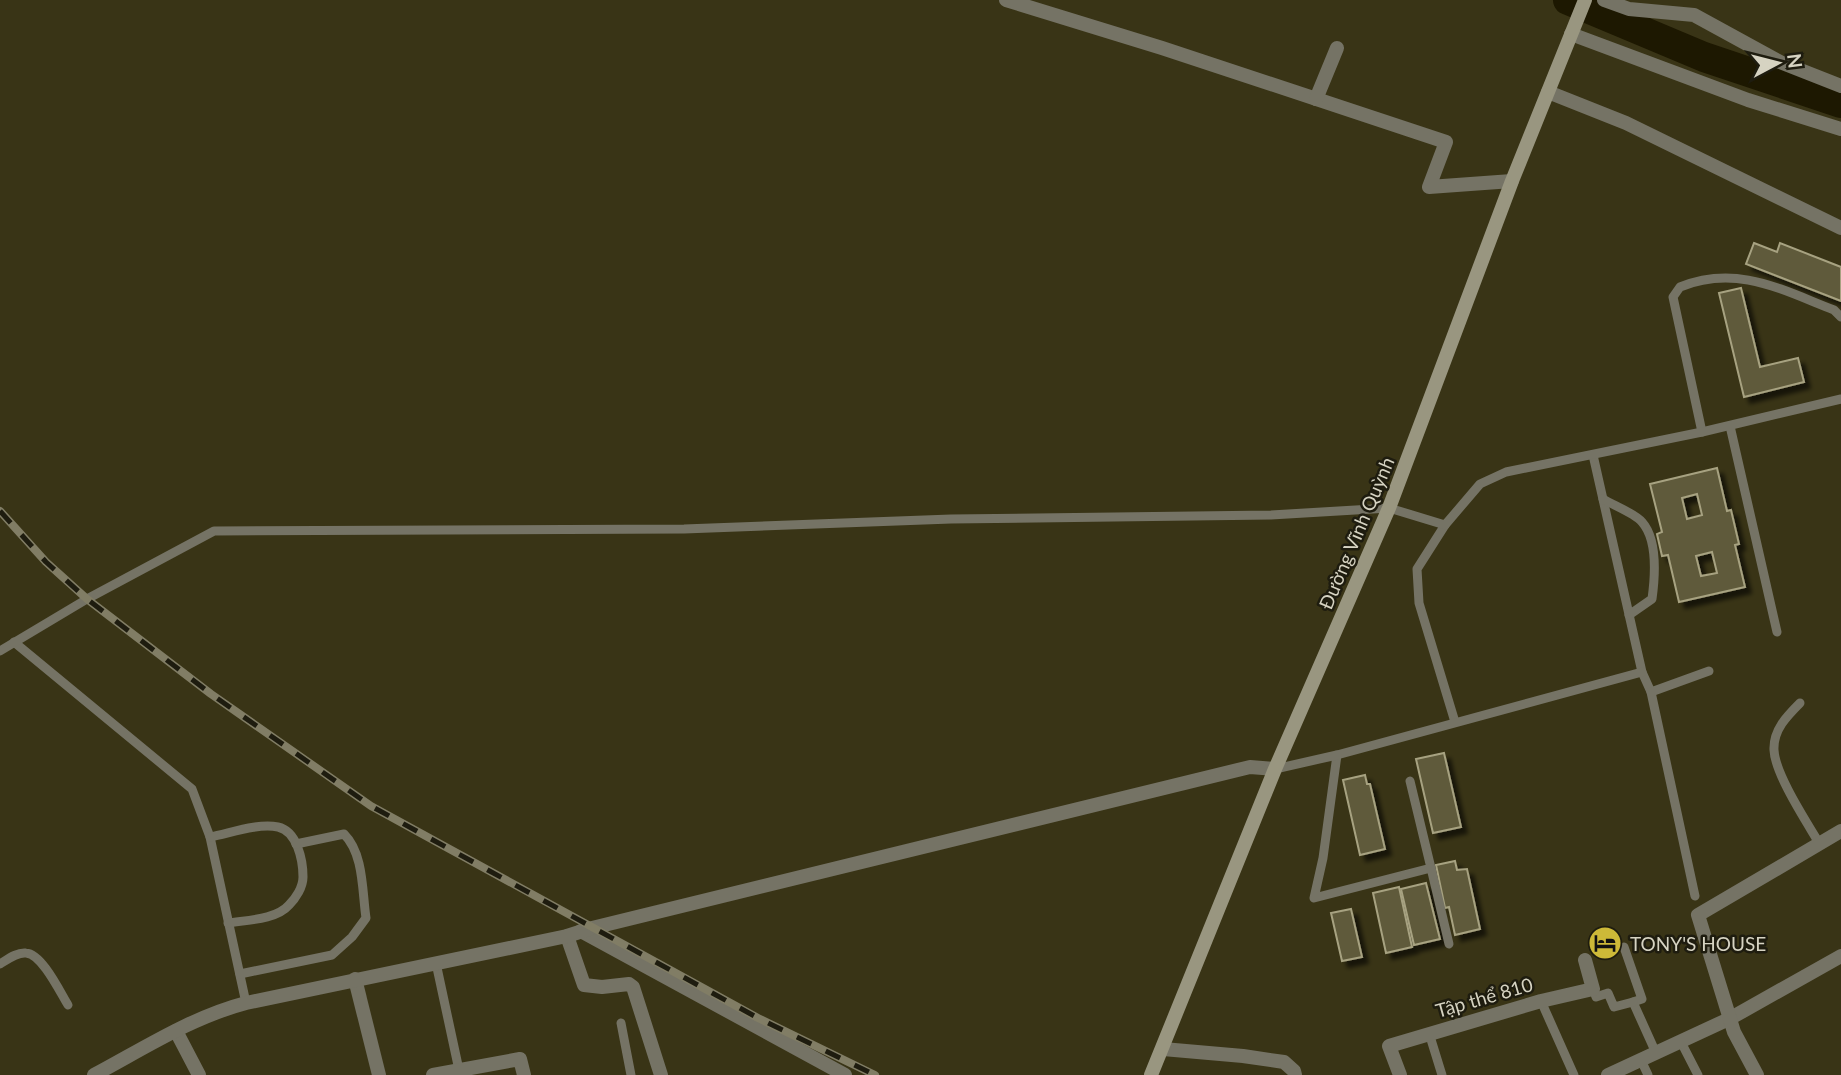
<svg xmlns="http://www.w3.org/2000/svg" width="1841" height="1075" font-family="Lato,sans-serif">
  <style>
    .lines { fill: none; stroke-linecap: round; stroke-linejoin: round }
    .river { stroke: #1d1801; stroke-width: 30 }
    .building { fill: #5f5a3b; stroke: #a7a281; stroke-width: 2; fill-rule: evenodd; filter: url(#shadow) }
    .lane { stroke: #757365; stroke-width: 9 }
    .street { stroke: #757365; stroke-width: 14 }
    .secondary { stroke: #999680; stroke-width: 14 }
    .rail-casing { stroke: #817d65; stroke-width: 8 }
    .rail { stroke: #1e1c0f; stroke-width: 5; stroke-dasharray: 16; stroke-linecap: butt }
    .labels { text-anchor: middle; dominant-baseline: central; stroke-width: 5; stroke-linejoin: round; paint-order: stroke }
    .street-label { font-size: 19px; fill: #d6d3c2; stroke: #1e1c0f }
    .poi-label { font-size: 19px; fill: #d6d3c2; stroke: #1e1c0f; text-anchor: start }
  </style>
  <defs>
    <filter id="shadow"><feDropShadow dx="6" dy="6" stdDeviation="2" flood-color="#0009"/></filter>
  </defs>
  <rect width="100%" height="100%" fill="#393416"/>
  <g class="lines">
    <path class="river" d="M1568,0L1704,57L1841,103"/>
  </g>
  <g class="building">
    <path d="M1754,243L1777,252L1780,243L1841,267V301L1746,264Z"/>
    <path d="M1741,288L1760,367L1798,358L1804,382L1744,397L1719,293Z"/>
    <path d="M1717,468L1727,511L1731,510L1739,544L1735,545L1745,587L1679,602L1668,555L1662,556L1657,534L1662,532L1650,484ZM1697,494L1702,515L1687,519L1682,498ZM1712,552L1717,573L1701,576L1696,556Z"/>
    <path d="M1444,753L1461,827L1433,833L1416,759Z"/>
    <path d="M1365,775L1367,784H1370L1385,849L1360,855L1343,780Z"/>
    <path d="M1455,861L1457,870L1467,869L1480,929L1455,935L1449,907L1445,908L1436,865Z"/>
    <path d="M1426,883L1440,939L1414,945L1401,889Z"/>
    <path d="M1399,887L1412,947L1386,953L1373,893Z"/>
    <path d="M1351,909L1362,957L1342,961L1331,913Z"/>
  </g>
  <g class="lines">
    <g class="lane">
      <path d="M1730,426L1777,632"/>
      <path d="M1702,432L1673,297L1680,287C1737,264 1782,290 1834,310L1841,317"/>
      <path d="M1593,455L1642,672L1651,692L1695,896"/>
      <path d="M1603,499C1613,505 1636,514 1642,522C1658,540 1655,577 1652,599L1629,615"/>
      <path d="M1445,525L1417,569L1419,603L1455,722"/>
      <path d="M14,642L192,789L210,837L246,1003"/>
      <path d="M0,651L87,599L214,531L684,529L951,519L1271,515L1389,508L1445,525L1480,484L1506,472L1702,432L1841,399"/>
      <path d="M1651,692L1709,671"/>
      <path d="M1800,703C1787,716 1773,730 1774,750C1775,774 1806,821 1819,843"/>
      <path d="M1337,755L1323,858L1314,898L1431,868L1410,781"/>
      <path d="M1275,769L1337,755L1642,672"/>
      <path d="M210,837C231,833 257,823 278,827C297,831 303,860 303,877C303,887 296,898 289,905C276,920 246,920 228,923"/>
      <path d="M1431,868L1449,944"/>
      <path d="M1624,947L1642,999L1633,1002L1656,1053"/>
      <path d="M436,963L459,1070"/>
      <path d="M0,964C8,959 17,952 26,953C42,954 60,992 68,1005"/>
      <path d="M240,974L332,955L352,937L366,918C362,891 364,854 344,834L296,844"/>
      <path d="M1593,989L1596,997L1608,993L1614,1007L1633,1002"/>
      <path d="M1541,1001L1574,1075"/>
      <path d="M621,1023L631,1075"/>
      <path d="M1429,1033L1442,1075"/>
      <path d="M1681,1042L1698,1075"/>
      <path d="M1641,1060L1648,1075"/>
    </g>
    <g class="street">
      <path d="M1006,0L1162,48L1446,142L1429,187L1512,181"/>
      <path d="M1604,0L1629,9L1694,15L1780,62L1841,86"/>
      <path d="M1571,34L1748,100L1841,129"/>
      <path d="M1548,92L1626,123L1841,228"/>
      <path d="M1316,99L1337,48"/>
      <path d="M581,931L845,1075"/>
      <path d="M567,936L584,985L602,987L629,984L633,987L661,1075"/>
      <path d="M355,979L379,1075"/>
      <path d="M176,1031L199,1075"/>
      <path d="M1163,1049L1243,1056L1284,1062L1294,1071L1295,1075"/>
      <path d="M94,1075C143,1049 192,1017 246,1003L567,936L592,928L1250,767L1275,769"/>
      <path d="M433,1075L520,1059L524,1075"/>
      <path d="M1400,1075L1389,1046L1541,1001L1593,989L1585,960"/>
      <path d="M1608,1075L1729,1019L1841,956"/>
      <path d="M1757,1075L1734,1032L1698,915L1841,831"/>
    </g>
    <path class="secondary" d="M1151,1075L1275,769L1389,508L1512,181L1585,0"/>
    <defs>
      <path id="rail" d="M0,511L46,562L87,599L211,694L371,806L758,1018L875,1075"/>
    </defs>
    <use href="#rail" class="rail-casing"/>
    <use href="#rail" class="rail"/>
  </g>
  <defs>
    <symbol id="hotel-disc" viewBox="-11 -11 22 22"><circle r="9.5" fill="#cdb938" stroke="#1e1c0f"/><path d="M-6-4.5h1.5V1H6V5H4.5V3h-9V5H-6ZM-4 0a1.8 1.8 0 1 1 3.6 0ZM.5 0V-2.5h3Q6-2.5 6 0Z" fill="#111"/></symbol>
  </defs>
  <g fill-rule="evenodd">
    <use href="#hotel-disc" x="1586" y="924" width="38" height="38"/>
  </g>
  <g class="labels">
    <g class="street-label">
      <text transform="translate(1356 533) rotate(-67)">Đường Vĩnh Quỳnh</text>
      <text transform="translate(1484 997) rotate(-16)">Tập thể 810</text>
    </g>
    <g class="poi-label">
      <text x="1630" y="943">TONY'S HOUSE</text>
    </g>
  </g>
  <g transform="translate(1778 63) rotate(83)" stroke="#1e1c0f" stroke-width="5" paint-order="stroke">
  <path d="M0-5L12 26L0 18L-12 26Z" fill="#d6d3c2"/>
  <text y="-10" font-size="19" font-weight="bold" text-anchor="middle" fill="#d6d3c2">N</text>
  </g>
</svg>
